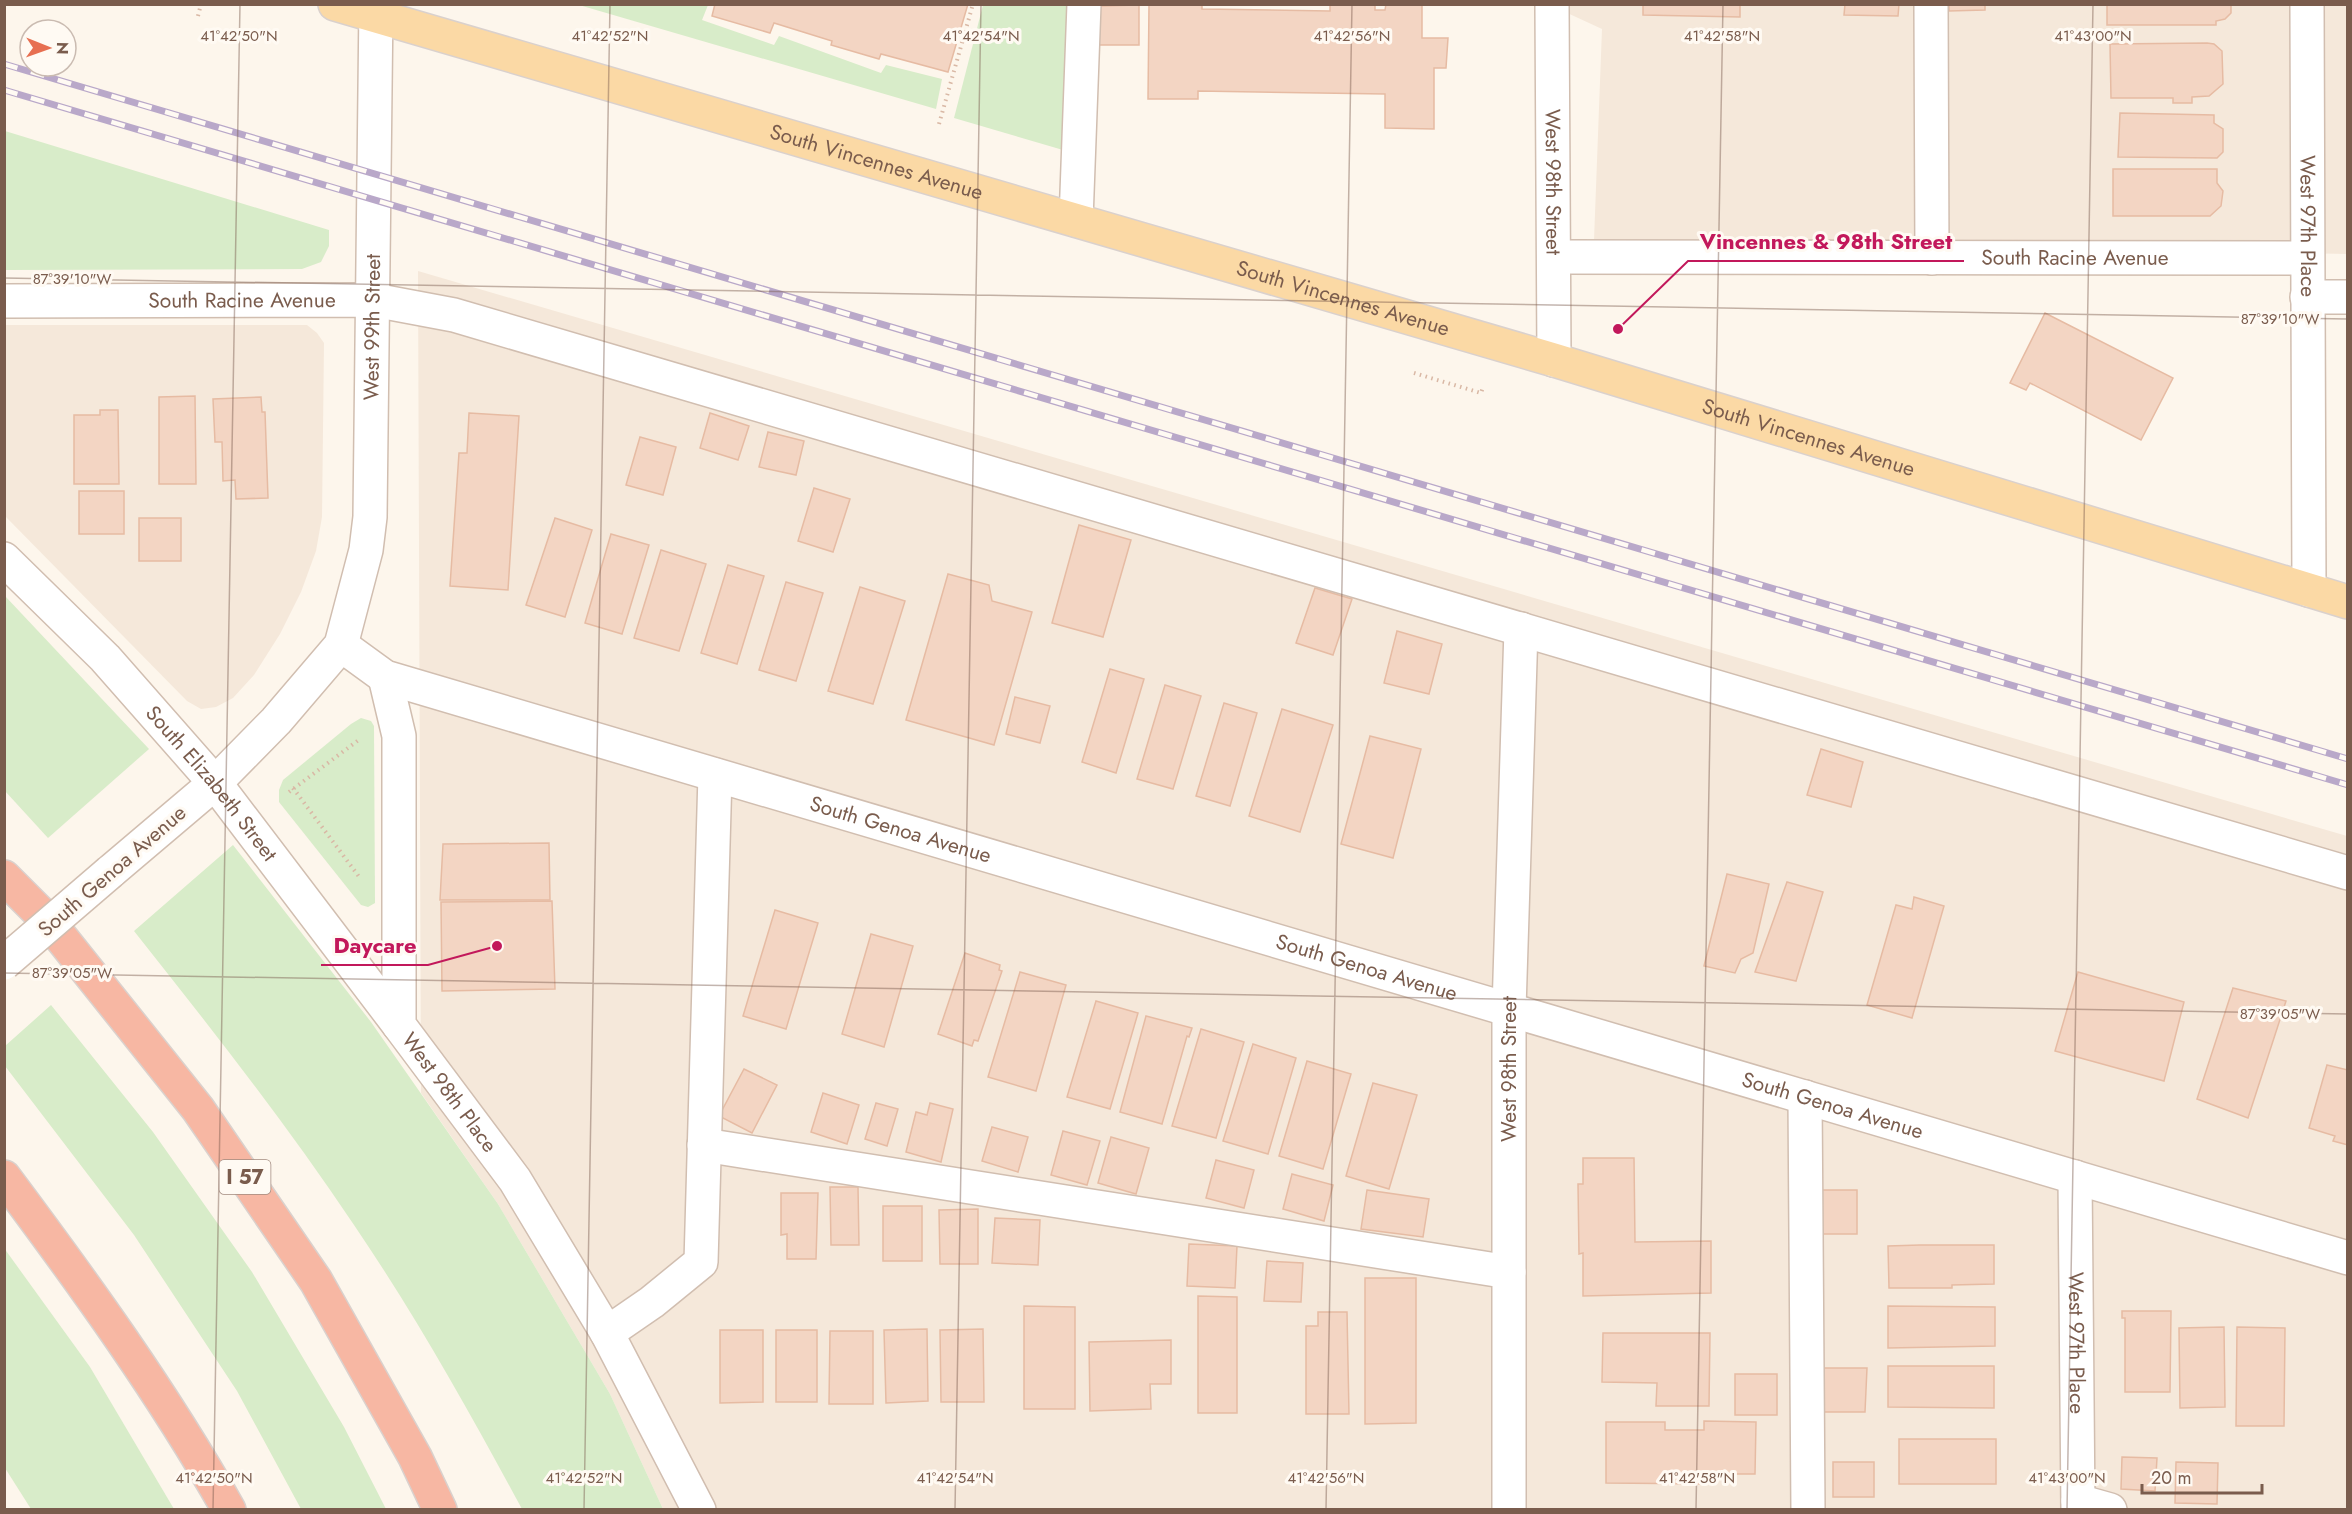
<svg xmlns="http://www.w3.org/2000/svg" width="2352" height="1514" font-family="Jost,sans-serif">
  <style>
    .residential { fill: #f5e8da }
    .green { fill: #d8ecc9 }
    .building { fill: #f3d5c3; stroke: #e6bba3; stroke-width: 1.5 }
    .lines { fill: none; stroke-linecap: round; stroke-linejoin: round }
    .minor-casing { stroke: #d1beb0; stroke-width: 36 }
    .major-casing { stroke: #dad1cd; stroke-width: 36 }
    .highway-casing { stroke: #dad1cd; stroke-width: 36 }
    .path { stroke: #d9b8a5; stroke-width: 4; stroke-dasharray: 1.5 4.5; stroke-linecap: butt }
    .minor { stroke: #fff; stroke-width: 33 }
    .major { stroke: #fbd9a5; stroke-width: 33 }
    .highway { stroke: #f7b7a3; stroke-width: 33 }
    .rail-casing { stroke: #b9a8c9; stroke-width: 7 }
    .rail { stroke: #fffaf3; stroke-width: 4.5; stroke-dasharray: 14; stroke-linecap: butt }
    .minor-bridge-casing { stroke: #d1beb0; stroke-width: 36; stroke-linecap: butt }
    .minor-bridge { stroke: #fff; stroke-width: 33 }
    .ticks { fill: none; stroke: #7a5c4d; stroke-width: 1.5; stroke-opacity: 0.45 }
    .labels { text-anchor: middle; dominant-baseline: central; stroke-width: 6; stroke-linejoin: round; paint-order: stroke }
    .shield { fill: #fffaf3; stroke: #a28b7f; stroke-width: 1.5 }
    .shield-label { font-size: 20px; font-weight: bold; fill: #7a5c4d }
    .street-label { font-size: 21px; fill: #7a5c4d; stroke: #fffaf3 }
    .ticks-label { font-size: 15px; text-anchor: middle; fill: #7a5c4d; stroke: #fffaf3; stroke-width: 6; stroke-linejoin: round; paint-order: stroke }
    .leader { fill: none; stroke: #c2185b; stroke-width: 2 }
    .callout-dot { fill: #c2185b; stroke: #fffaf3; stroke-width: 2 }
    .callout-label { font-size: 22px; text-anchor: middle; font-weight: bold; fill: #c2185b; stroke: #fffaf3; stroke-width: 6; stroke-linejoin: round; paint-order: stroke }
  </style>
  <rect width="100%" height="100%" fill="#fdf6ec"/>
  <g class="residential">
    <path d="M1550,5H2347V254L1594,240L1602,29Z"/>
    <path d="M418,271L2347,836V1509H663L610,1394L498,1204L421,1093Z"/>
    <path d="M4,325H307L317,333L324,343L322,517L316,551L301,592L280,634L254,675L233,698L216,707L201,709L187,701L5,516Z"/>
  </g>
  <g class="green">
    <path d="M579,5H708L702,20L774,45L779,36L881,73L886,65L942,79L936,109Z"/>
    <path d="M983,5H1069L1063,150L954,118Z"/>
    <path d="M5,131L329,230V246L321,262L302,269L5,270Z"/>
    <path d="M5,596L149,749L48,838L5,791Z"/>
    <path d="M361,718L371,721L374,726L375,903L368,907L361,905L279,802V790L283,780L351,724Z"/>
    <path d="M233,845L371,1022L498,1204L610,1394L663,1509H522C470,1413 416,1316 354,1225C286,1123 210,1027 134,931Z"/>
    <path d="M51,1005L153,1132L252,1272L344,1427L386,1509H301L237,1391L134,1235L5,1066V1046Z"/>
    <path d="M4,1248L90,1367L174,1509H31L5,1468Z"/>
  </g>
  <g class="building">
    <path d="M715,4H968L948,72L881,54L879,59L831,45L832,41L774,23L770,33L712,16Z"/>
    <path d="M1149,4H1202V9L1330,11V4H1375V10H1385L1386,4H1422V38H1448L1446,68H1434V129L1385,128V94L1198,91V99H1148Z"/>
    <path d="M1643,4H1740V17L1643,15Z"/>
    <path d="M1845,4H1899L1898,16L1844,15Z"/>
    <path d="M1949,4H1985V10L1949,11Z"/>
    <path d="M2107,4H2231V13L2225,19L2216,21V25H2107Z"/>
    <path d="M1139,5V45H1099V6Z"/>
    <path d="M2207,43L2214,44L2222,51L2223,84L2209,96L2192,97V103H2173V98H2111L2110,44Z"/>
    <path d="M2120,113L2214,115V123L2223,129V152L2217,158L2118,157Z"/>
    <path d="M2113,169H2217V183L2223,191L2221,206L2210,216H2113Z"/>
    <path d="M2045,313L2173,378L2141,440L2030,383L2026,390L2010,383Z"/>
    <path d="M195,396L196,484H159V397Z"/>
    <path d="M261,397L262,412H265L268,498L236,499L235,480L223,481L222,442H215L213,399Z"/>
    <path d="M100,410H118L119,484H74V415H100Z"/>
    <path d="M469,413L519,416L508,590L450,586L459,453H467Z"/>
    <path d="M710,413L749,426L738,460L700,448Z"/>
    <path d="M768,432L804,441L796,475L759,467Z"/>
    <path d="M640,437L676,447L663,495L626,485Z"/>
    <path d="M814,488L850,499L833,552L798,541Z"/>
    <rect x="79" y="491" width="45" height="43"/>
    <rect x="139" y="518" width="42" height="43"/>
    <path d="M555,518L592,530L565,617L526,605Z"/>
    <path d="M1079,525L1131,540L1103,637L1052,623Z"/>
    <path d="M611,534L649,545L622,634L585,623Z"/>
    <path d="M661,550L706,564L679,651L634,638Z"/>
    <path d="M728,565L764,576L737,664L701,653Z"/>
    <path d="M948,574L989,585L992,601L1032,612L994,745L906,720Z"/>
    <path d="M786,582L823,593L796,681L759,670Z"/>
    <path d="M860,587L905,601L873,704L828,691Z"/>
    <path d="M1315,588L1352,599L1333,655L1296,643Z"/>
    <path d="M1397,631L1442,644L1429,694L1384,683Z"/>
    <path d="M1110,669L1144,679L1116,773L1082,762Z"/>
    <path d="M1165,685L1201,696L1173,789L1137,779Z"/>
    <path d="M1015,697L1050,706L1040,743L1006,734Z"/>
    <path d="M1224,703L1257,713L1230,806L1196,796Z"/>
    <path d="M1282,709L1333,725L1300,832L1249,816Z"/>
    <path d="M1370,736L1421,749L1393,858L1341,844Z"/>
    <path d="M1821,749L1863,762L1851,807L1807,795Z"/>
    <path d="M549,843L550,900H440L443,844Z"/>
    <path d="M1727,874L1769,884L1753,953L1741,959L1735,973L1704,966Z"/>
    <path d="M1787,882L1823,892L1796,981L1755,972Z"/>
    <path d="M1914,897L1944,906L1912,1018L1867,1005L1896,905L1912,909Z"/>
    <path d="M552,901L555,989L442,991L441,902Z"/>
    <path d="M775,910L818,923L786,1029L743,1016Z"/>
    <path d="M871,934L913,946L884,1047L842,1034Z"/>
    <path d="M965,953L1000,965L999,970L1002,971L978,1041L974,1040L972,1046L938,1034Z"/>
    <path d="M1020,972L1066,985L1036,1091L988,1077Z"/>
    <path d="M2078,972L2184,1002L2164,1081L2055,1051Z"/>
    <path d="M2233,988L2286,1001L2248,1118L2197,1099Z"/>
    <path d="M1096,1001L1138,1013L1110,1109L1067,1097Z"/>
    <path d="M1146,1016L1192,1028L1189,1037L1187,1036L1162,1124L1120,1112Z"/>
    <path d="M1201,1029L1244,1042L1216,1138L1172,1126Z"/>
    <path d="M1253,1044L1296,1058L1268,1154L1223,1141Z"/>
    <path d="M1307,1061L1351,1074L1323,1169L1279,1156Z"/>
    <path d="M2327,1065L2348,1070V1145L2333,1141L2335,1136L2309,1128Z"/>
    <path d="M744,1069L777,1085L752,1133L719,1116Z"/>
    <path d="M1373,1083L1417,1095L1389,1189L1346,1176Z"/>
    <path d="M823,1093L859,1105L847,1144L811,1132Z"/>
    <path d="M876,1103L898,1109L887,1146L865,1139Z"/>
    <path d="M930,1103L953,1109L941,1162L906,1152L916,1112L927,1115Z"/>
    <path d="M992,1127L1028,1137L1018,1172L982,1161Z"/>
    <path d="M1063,1131L1100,1141L1087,1185L1051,1175Z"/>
    <path d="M1111,1137L1149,1148L1136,1194L1098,1183Z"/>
    <path d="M1583,1158H1634L1635,1242L1711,1241V1293L1583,1296V1253L1579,1254L1578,1184H1583Z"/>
    <path d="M1216,1160L1254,1170L1244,1208L1206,1198Z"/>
    <path d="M1292,1174L1333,1185L1324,1221L1283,1209Z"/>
    <path d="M830,1187H858L859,1245H831Z"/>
    <path d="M1367,1190L1429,1199L1423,1237L1361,1229Z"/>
    <rect x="1815" y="1190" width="42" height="44"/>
    <path d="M781,1193H818L816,1259H787V1234L781,1235Z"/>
    <rect x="883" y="1206" width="39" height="55"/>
    <path d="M978,1209V1264H940L939,1210Z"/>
    <path d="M995,1218L1040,1220L1038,1265L992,1263Z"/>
    <path d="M1189,1244L1237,1246L1235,1288L1187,1286Z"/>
    <path d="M1920,1245H1994V1284L1952,1285V1288H1889L1888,1246Z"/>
    <path d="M1267,1261L1303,1263L1301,1302L1264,1301Z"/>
    <path d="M1365,1278H1416V1423L1365,1424Z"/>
    <path d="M1198,1296L1237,1297V1413H1198Z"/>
    <path d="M1024,1306L1075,1307V1409H1024Z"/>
    <path d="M1888,1306L1995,1307V1346L1888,1348Z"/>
    <path d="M2122,1311H2171L2170,1392H2125V1318H2122Z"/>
    <path d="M1318,1312H1347L1349,1414H1306V1326H1318Z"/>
    <path d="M2224,1327L2225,1407L2180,1408L2179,1328Z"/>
    <path d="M2237,1327L2285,1328L2284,1426H2236Z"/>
    <path d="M927,1329L928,1401L886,1403L884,1330Z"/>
    <path d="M983,1329L984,1402H941L940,1330Z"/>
    <path d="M720,1330H763V1402L720,1403Z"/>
    <rect x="776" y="1330" width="41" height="72"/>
    <path d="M830,1331H873V1404H829Z"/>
    <path d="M1603,1333H1710L1709,1406H1656L1657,1383L1602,1382Z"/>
    <path d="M1171,1340V1384H1150L1151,1409L1090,1411L1089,1342Z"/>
    <path d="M1888,1366H1994V1408L1888,1407Z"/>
    <path d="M1815,1368H1867L1865,1412H1815Z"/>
    <rect x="1735" y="1374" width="42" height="41"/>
    <path d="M1704,1421L1756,1422L1755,1474H1713V1484L1606,1483V1422H1665V1430H1704Z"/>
    <rect x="1899" y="1439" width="97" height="45"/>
    <path d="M2122,1457L2157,1458L2155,1491L2121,1489Z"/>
    <rect x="1833" y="1462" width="41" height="35"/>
    <path d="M2176,1462L2218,1463L2217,1504L2175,1503Z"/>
  </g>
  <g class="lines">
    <defs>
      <g id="minor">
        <path id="s1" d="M1552,4L1554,360"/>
        <path d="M1931,4L1932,258"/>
        <path id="s2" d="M2307,4L2309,590"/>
        <path d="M1076,220L1084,4"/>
        <path id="s3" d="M1555,257L2307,258"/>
        <path d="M2307,297H2348"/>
        <path id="s4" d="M4,301L374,300L454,315L2348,873"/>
        <path id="s5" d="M4,559L105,658L215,783L399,1025"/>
        <path id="s6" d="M341,645L385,677L2348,1258"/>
        <path id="s7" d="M385,677L399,736V1025L515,1180L607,1333L699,1510"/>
        <path id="s8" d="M110,872L215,783L276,721L341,645L366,550L370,517L376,4"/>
        <path d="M1805,1097L1808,1510"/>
        <path d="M704,1145L1509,1272"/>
        <path id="s9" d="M2075,1177L2078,1510"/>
        <path d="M607,1333L652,1302L701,1262L715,775"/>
        <path d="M2078,1501L2110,1510"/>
        <path id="s10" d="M1509,1510V1009L1521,629"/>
      </g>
      <g id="major">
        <path id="s11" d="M335,4L1554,360L2348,602"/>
      </g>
      <g id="highway">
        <path d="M4,877L47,920L198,1109L316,1281L415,1457L440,1510"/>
        <path d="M4,1177C84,1284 163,1393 229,1510"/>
      </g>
    </defs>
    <use href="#minor" class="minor-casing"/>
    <use href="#major" class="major-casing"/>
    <use href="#highway" class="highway-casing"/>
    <g class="path">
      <path d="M198,16L201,4"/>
      <path d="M939,124L973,4"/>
      <path d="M1414,373L1481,393L1483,387"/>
      <path d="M293,788L360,878"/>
      <path d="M289,792L360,739"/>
    </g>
    <use href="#minor" class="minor"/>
    <use href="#major" class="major"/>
    <use href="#highway" class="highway"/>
    <defs>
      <g id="rail">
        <path d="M4,64L2348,759"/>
        <path d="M4,90L2348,785"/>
      </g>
    </defs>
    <use href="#rail" class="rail-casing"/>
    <use href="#rail" class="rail"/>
    <defs>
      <path id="minor-bridge" d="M4,963L110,872"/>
    </defs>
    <use href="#minor-bridge" class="minor-bridge-casing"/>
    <use href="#minor-bridge" class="minor-bridge"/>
  </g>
  <path class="ticks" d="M4,278L2348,319M4,973L2348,1014M213,1510L240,4M584,1510L610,4M955,1510L981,4M1326,1510L1352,4M1696,1510L1723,4M2067,1510L2093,4"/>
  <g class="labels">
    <rect class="shield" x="219.5" y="1160" width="51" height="34" rx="4.5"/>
    <g class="shield-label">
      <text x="245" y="1177">I 57</text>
    </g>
    <g class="street-label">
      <text stroke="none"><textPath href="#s11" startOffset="564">South Vincennes Avenue</textPath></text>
      <text stroke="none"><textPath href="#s1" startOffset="178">West 98th Street</textPath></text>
      <text stroke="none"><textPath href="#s2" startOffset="222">West 97th Place</textPath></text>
      <text stroke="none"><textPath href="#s3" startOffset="520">South Racine Avenue</textPath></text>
      <text stroke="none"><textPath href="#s11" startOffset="1050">South Vincennes Avenue</textPath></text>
      <text stroke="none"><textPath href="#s4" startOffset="238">South Racine Avenue</textPath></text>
      <text stroke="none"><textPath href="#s8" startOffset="646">West 99th Street</textPath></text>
      <text stroke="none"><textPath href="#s11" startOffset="1536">South Vincennes Avenue</textPath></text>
      <text stroke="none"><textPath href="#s5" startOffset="306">South Elizabeth Street</textPath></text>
      <text stroke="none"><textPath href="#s6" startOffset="592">South Genoa Avenue</textPath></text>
      <text transform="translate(112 871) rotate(-41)">South Genoa Avenue</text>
      <text stroke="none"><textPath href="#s6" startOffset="1078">South Genoa Avenue</textPath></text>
      <text stroke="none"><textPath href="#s10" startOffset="441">West 98th Street</textPath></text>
      <text stroke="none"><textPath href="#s7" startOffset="434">West 98th Place</textPath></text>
      <text stroke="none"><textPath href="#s6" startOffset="1564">South Genoa Avenue</textPath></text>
      <text stroke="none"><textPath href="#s9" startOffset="166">West 97th Place</textPath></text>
    </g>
  </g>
  <g class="ticks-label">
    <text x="239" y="41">41°42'50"N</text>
    <text x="610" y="41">41°42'52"N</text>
    <text x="981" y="41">41°42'54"N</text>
    <text x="1352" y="41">41°42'56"N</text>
    <text x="1722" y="41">41°42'58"N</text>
    <text x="2093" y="41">41°43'00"N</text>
    <text x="72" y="284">87°39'10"W</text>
    <text x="2280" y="324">87°39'10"W</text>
    <text x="72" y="978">87°39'05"W</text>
    <text x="2280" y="1019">87°39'05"W</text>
    <text x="214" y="1483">41°42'50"N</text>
    <text x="584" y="1483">41°42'52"N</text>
    <text x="955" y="1483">41°42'54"N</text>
    <text x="1326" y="1483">41°42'56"N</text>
    <text x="1697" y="1483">41°42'58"N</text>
    <text x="2067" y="1483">41°43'00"N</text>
  </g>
  <path class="leader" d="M1618 329L1688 261H1964M497 946L428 965H321"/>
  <g class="callout-dot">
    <circle cx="1618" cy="329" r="6"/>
    <circle cx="497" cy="946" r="6"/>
  </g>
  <g class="callout-label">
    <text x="1826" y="249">Vincennes &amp; 98th Street</text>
    <text x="375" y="953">Daycare</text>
  </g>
  <rect width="2352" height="1514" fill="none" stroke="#7a5c4d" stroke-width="12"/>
  <g transform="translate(48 48) rotate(91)"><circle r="28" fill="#fffaf3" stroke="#cabbb1" stroke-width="1.5"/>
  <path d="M0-4.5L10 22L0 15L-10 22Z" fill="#e76f51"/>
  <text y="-9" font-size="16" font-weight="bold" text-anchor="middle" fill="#7a5c4d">N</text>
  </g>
  <path d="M2142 1484v9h120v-9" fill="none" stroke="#7a5c4d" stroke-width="3"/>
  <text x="2151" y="1484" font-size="18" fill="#7a5c4d" stroke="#fffaf3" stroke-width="4.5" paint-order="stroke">20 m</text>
</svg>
